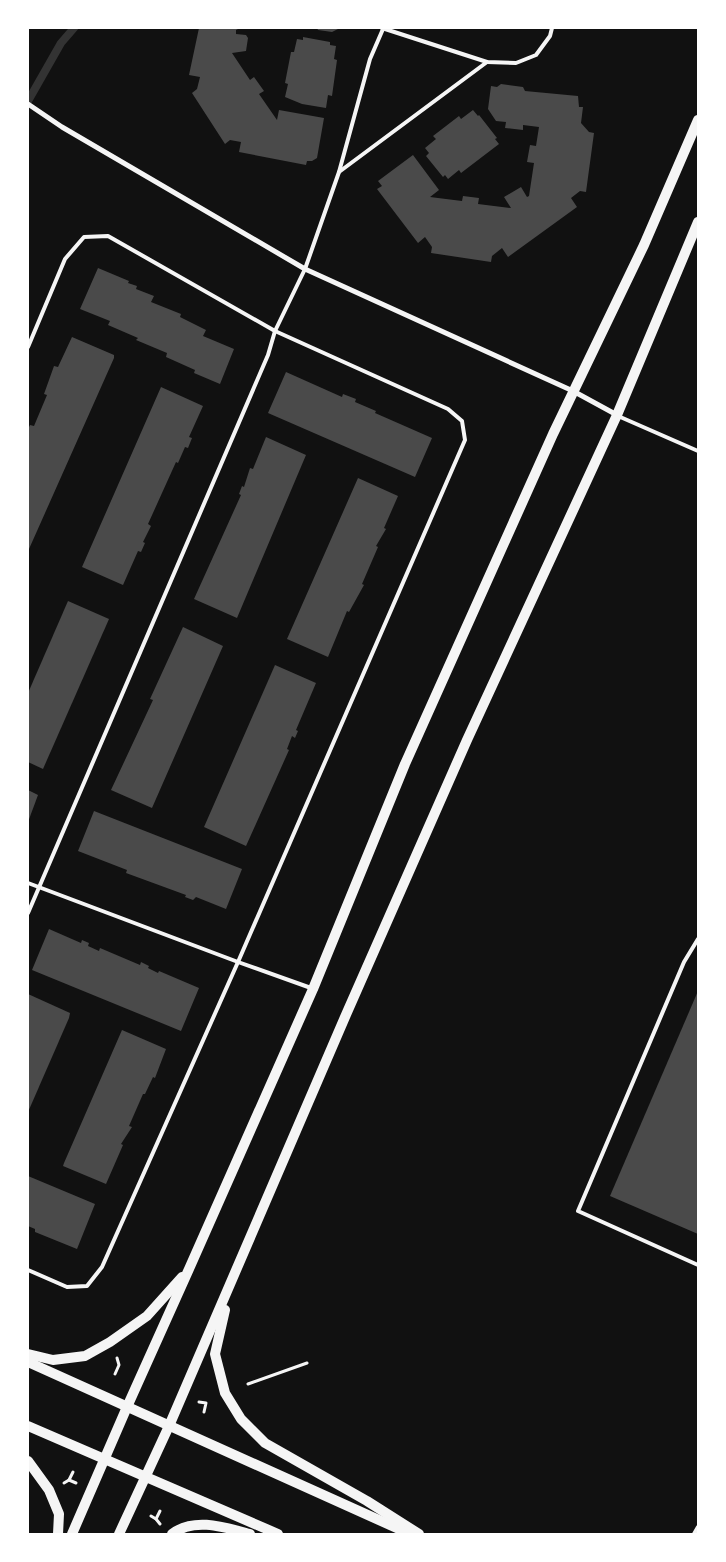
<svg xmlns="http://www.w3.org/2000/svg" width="726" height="1562" font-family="Raleway,sans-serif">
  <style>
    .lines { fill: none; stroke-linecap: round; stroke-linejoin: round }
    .stream { stroke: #333; stroke-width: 8 }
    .building { fill: #4a4a4a }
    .path { stroke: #f5f5f5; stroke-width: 3 }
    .service { stroke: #f5f5f5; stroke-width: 4 }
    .minor { stroke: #f5f5f5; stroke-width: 5 }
    .secondary { stroke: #f5f5f5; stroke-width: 10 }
  </style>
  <rect width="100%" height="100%" fill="#111"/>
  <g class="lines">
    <path class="stream" d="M28,101L61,43L74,28"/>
  </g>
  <g class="building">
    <path d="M199,28H240L236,30V34L246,35L248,38L246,51L232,53L250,80L254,77L264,91L259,94L277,120L279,110L324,118L317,158L312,161H307L306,165L239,152L241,142L230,140L225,144L192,93L197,89L200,77L189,75Z"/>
    <path d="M317,28H340L332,32L318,30Z"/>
    <path d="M303,37L330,42V45L336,46L334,59L337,60L332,96L328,95L326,108L302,104L285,97L288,84L285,83L291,52H294L297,39L303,40Z"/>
    <path d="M501,84L523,87L525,91L578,96L579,107H583L581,123L589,132L594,133L586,192L580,191L571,198L577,207L508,257L502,248L492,256L491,262L431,253L432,247L425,237L418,243L377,189L382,186L378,181L413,155L439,190L430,197L462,201L463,196L479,198L478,204L511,208L504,197L521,187L527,197L529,196L534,163L527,162L530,145L536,146L539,127L523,125V130L505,128L506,122L496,121L488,109L491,86L497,87Z"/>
    <path d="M473,110L478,116L479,115L497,138L495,139L499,144L461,173L459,170L448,179L445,175L443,177L426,156L429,153L425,148L436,139L433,136L459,116L461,119Z"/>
    <path d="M98,268L129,281L128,283L137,286L136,289L154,296L151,302L181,314L180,317L206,330L203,336L234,349L220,384L194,373L195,370L166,357L167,353L136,340L138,338L108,325L110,321L80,309Z"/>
    <path d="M72,337L114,355V358L29,549H28V429L30,425L34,426L47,395L44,394L54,366L58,367Z"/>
    <path d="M286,372L342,397L343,394L356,399L355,402L376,411L375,413L432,438L415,477L268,413Z"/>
    <path d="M161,387L203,406L189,437L192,438L188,448L185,447L178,463L176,462L148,524L151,526L143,542L145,543L141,552L138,551L123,585L82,567Z"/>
    <path d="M266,437L306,455L237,618L194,599L241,495L239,494L242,486L244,487L250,468L253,469Z"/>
    <path d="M358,478L398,496L384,528L386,529L376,546L378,547L362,584L364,585L349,612L347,611L328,657L287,639Z"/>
    <path d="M68,601L109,619L43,769L28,762V693Z"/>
    <path d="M183,627L223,646L152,808L111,790L153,700L150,699Z"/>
    <path d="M275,665L316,683L296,730L298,731L295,738L292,736L287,749L289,750L246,846L204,827Z"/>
    <path d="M28,790L38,795L28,822Z"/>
    <path d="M94,811L242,869L226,909L196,897L193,900L185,897L186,895L126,873L127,870L78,851Z"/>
    <path d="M49,929L81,943L82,940L89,943L88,946L99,951L100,948L140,965L141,962L149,966L148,968L158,973L159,971L199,988L181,1031L32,970Z"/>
    <path d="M698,991V1234L610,1196Z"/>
    <path d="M28,994L70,1013L69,1018L28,1112Z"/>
    <path d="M122,1030L166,1049L155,1078L153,1077L145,1094H143L129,1126L132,1127L121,1144L123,1145L106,1184L63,1166L64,1163Z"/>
    <path d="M28,1176L95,1204L77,1249L35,1232V1229L28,1226Z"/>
  </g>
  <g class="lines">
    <g class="path">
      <path d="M115,1374L119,1365L117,1358"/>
      <path d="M248,1384L307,1363"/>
      <path d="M199,1402L206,1403L204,1412"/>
      <path d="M69,1480L73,1472"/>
      <path d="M64,1483L69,1480L76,1483"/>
      <path d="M151,1516L156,1519L160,1524"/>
      <path d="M156,1519L160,1511"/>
    </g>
    <g class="service">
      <path d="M382,28L487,62L516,63L536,55L550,36L552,28"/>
      <path d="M339,172L487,62"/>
      <path d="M28,347L65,259L84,237L108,236L275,331L448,409L462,421L465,440L238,962L102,1267L87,1286L67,1287L28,1270"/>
      <path d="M618,416L698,451"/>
      <path d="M28,883L238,962L311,988"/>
      <path d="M28,913L268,355L275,331L305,269L339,172L370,59L383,29"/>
      <path d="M698,939L684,962L578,1211L698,1265"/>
      <path d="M694,1534L698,1527"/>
    </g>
    <path class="minor" d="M28,104L62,127L305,269L573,391L617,415"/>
    <g class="secondary">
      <path d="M225,1310L215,1354L225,1393L241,1419L265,1443L367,1501L419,1534"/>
      <path d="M28,1354L53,1360L85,1356L110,1342L147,1316L182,1277"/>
      <path d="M28,1362L410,1534"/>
      <path d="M28,1426L278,1534"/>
      <path d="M28,1461L49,1490L59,1514L58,1534"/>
      <path d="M72,1534L127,1407L189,1269L313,989L405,764L553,434L644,245L698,120"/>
      <path d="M119,1534L169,1426L345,1017L467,740L617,415L698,222"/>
      <path d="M172,1534C194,1517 224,1527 250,1534"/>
    </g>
  </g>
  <rect width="726" height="1562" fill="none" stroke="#ffffff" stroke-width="58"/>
</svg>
